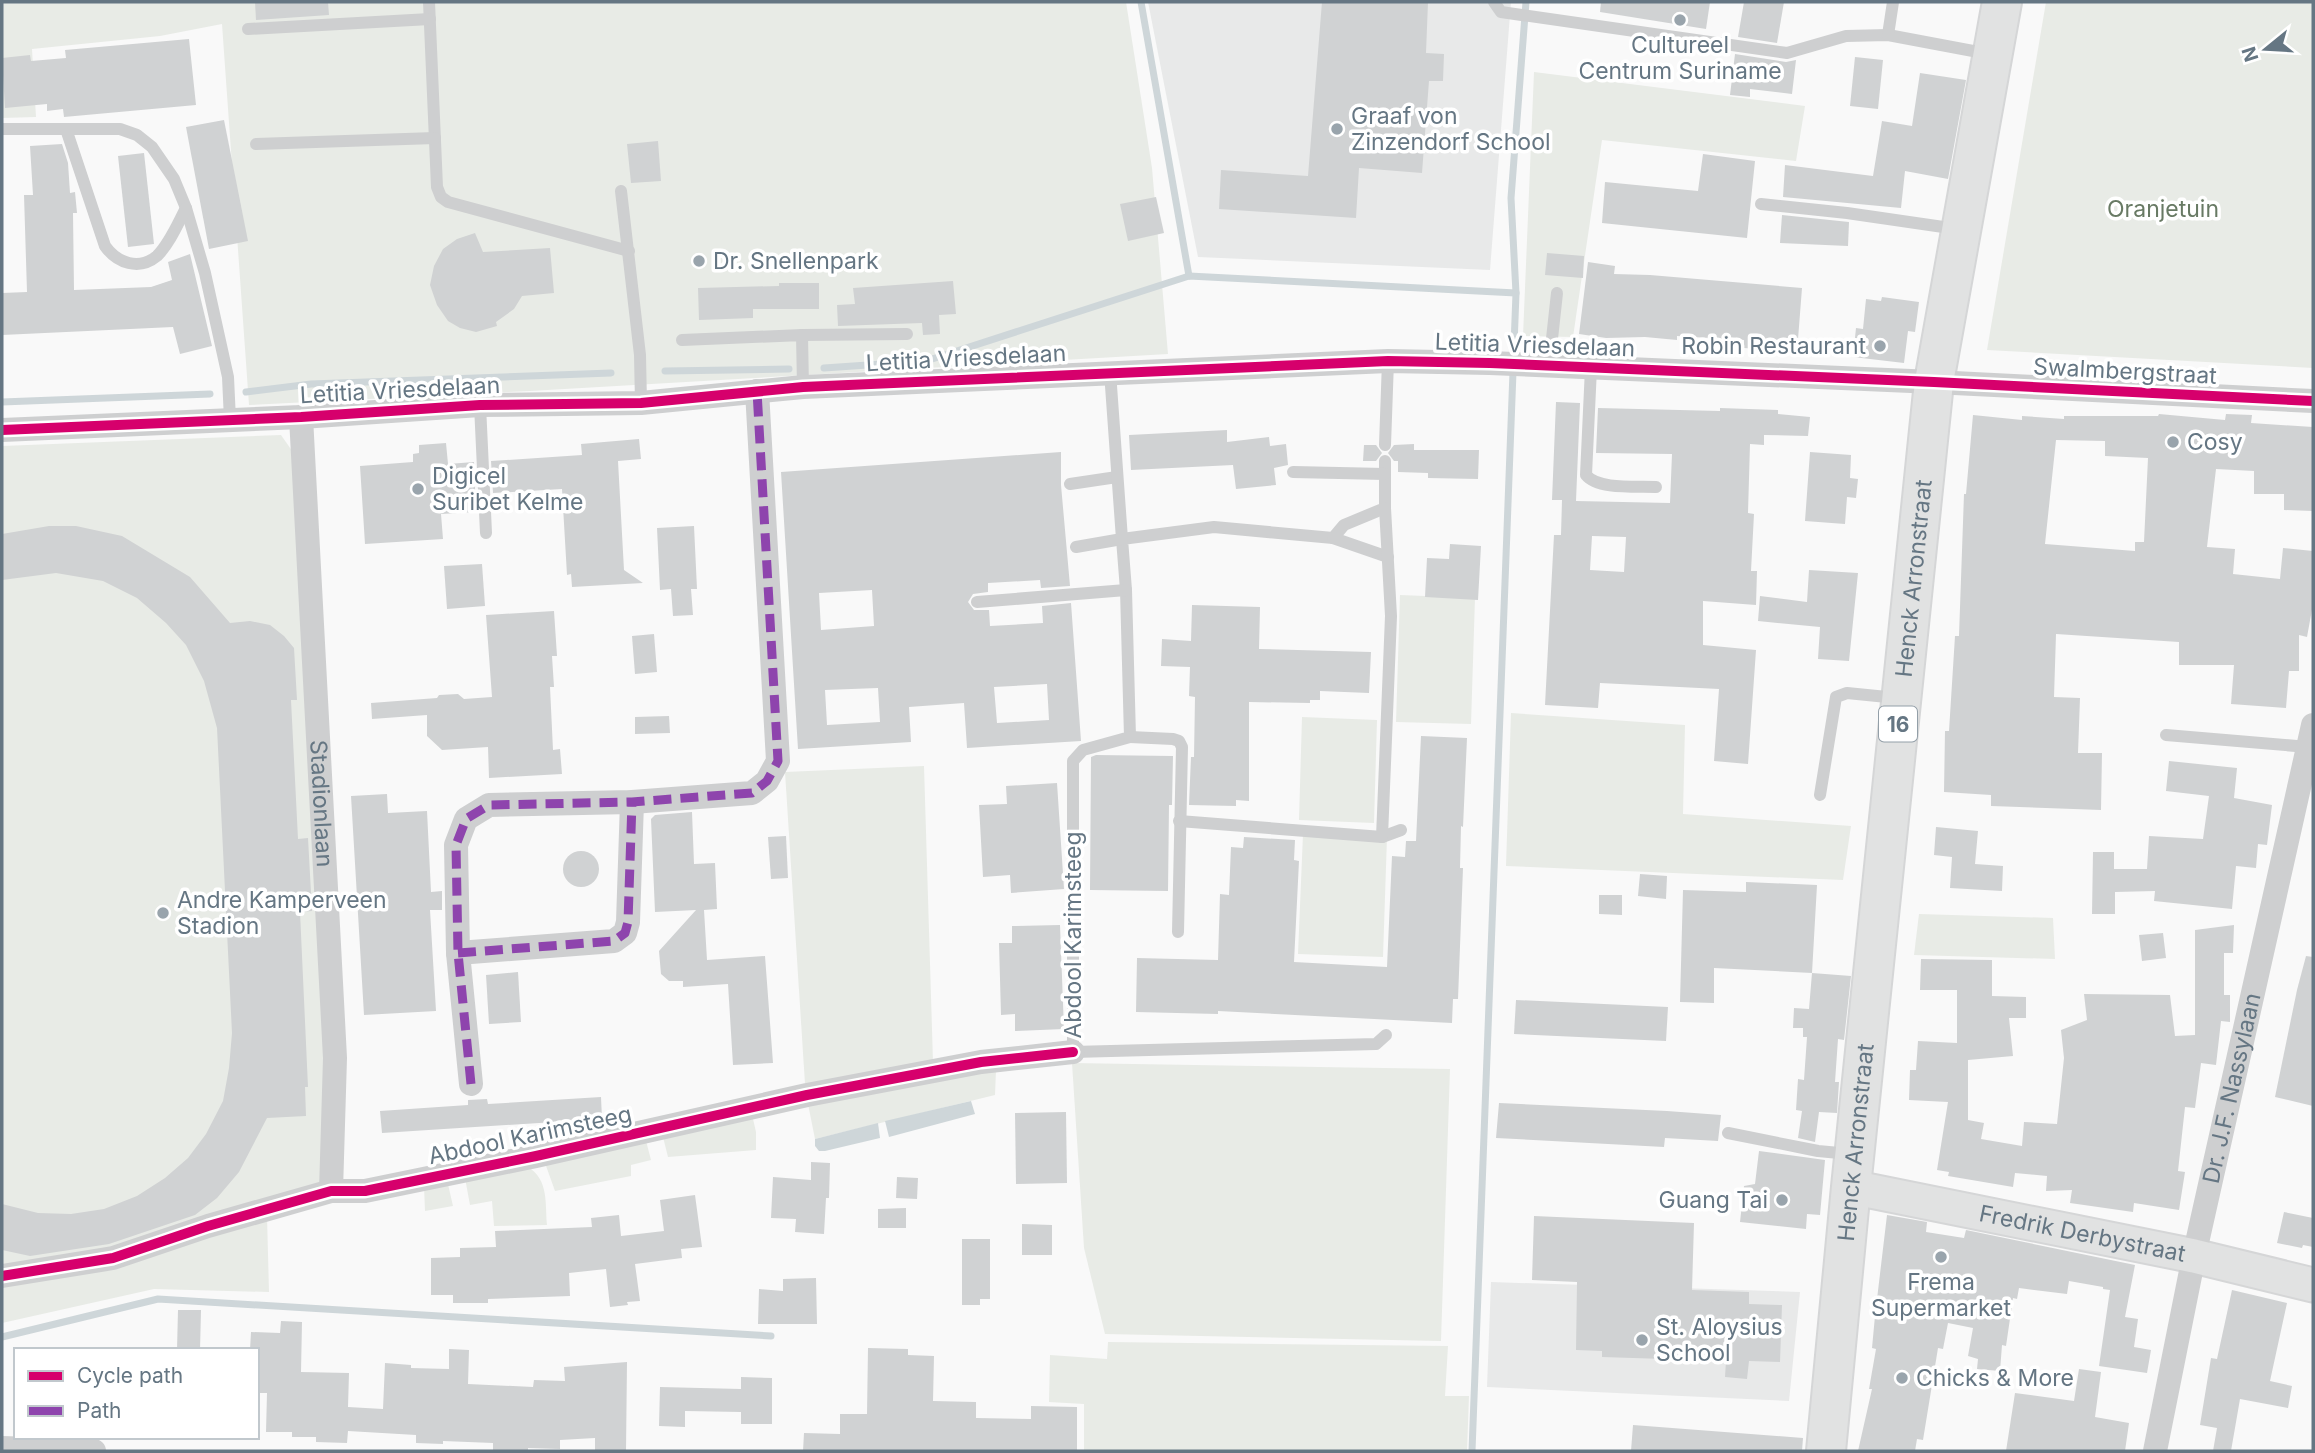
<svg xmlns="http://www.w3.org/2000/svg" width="2315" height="1453" font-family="Inter,sans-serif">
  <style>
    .built { fill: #e8e9e9 }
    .green { fill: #e8ebe6 }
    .water { fill: #ced6d9 }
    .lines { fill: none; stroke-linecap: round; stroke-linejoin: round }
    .stream { stroke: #ced6d9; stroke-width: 7 }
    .building { fill: #d0d2d3; fill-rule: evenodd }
    .secondary-casing { stroke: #d5d6d7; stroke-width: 37 }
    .primary-casing { stroke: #d5d6d7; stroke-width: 42 }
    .service { stroke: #cecfd0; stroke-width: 12 }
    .minor { stroke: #cecfd0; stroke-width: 24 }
    .secondary { stroke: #e1e2e2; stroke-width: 33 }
    .primary { stroke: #e1e2e2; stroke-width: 38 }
    .quiet { stroke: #8e44ad; stroke-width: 9; stroke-dasharray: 18 9; stroke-linecap: butt }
    .cycleway-casing { stroke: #fff; stroke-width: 15 }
    .cycleway { stroke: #d6006c; stroke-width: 10 }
    .poi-dot { fill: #99a4ac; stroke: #fff; stroke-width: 2.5 }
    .labels { text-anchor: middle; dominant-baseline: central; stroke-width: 7; stroke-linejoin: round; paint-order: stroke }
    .shield { fill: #fff; stroke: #939fa8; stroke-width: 2 }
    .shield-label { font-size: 21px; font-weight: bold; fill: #657683 }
    .poi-label { font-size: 23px; fill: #657683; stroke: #fff; text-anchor: start }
    .park-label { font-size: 23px; fill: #687a64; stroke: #fff }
    .street-label { font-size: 23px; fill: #657683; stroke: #fff }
  </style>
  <rect width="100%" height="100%" fill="#f9f9f9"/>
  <g class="built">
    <path d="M1148,2H1511L1490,270L1198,257Z"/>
    <path d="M1491,1282L1800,1292L1789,1401L1487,1387Z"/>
  </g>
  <g class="green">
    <path d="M2,2H1126L1152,168L1168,354L530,391L249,405L222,24L160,36L32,49L36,117L2,118Z"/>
    <path d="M2046,2H2313V368L1987,350Z"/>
    <path d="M1534,72L1805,106L1796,161L1602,140L1573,337L1523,336Z"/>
    <path d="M281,435L295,455L330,1045L322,1190L114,1255L2,1272V446Z"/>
    <path d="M1400,595L1475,598L1471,724L1396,722Z"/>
    <path d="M1511,713L1685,725L1683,814L1851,826L1843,880L1506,866Z"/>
    <path d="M1302,717L1377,720L1374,823L1299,820Z"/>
    <path d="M924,766L933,1062L805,1084L785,772Z"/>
    <path d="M1303,834L1387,837L1383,957L1298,954Z"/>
    <path d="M1919,914L2053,918L2055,959L1914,955Z"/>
    <path d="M1072,1063L1450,1069L1441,1341L1105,1334L1084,1248Z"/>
    <path d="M996,1070L995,1095L815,1139L808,1104Z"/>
    <path d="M753,1119L756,1132V1150L668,1157L662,1133Z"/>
    <path d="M645,1137L651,1160L631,1165V1176L555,1191L545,1163Z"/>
    <path d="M528,1167C549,1180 545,1203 547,1225L494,1226L492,1201L470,1205L465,1178Z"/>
    <path d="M447,1180L453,1206L425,1211L424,1186Z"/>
    <path d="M267,1216L269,1292L154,1289L2,1323V1283Z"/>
    <path d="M1108,1342L1448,1346L1445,1396H1469L1467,1451H1084V1404L1049,1402L1050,1355L1107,1359Z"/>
  </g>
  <g class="water">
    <path d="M971,1101L975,1114L889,1137L885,1121Z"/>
    <path d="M878,1123L880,1138L825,1151H819L815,1146V1139Z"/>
  </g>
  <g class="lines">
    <g class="stream">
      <path d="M1141,2L1189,276"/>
      <path d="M824,368L926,361L1189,276L1516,293"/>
      <path d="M665,371L789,369"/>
      <path d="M246,392L311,384L611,373"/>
      <path d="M2,402L210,394"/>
      <path d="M2,1337L158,1299L771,1336"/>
      <path d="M1472,1451L1516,293L1511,198L1526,2"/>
    </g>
  </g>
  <g class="building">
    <path d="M255,2H328L329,15L256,20Z"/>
    <path d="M1322,2H1428L1426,53L1444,54L1443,81H1429L1422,173L1359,168L1356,218L1219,209L1221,170L1308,176Z"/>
    <path d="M1601,2H1710L1706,29L1600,12Z"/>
    <path d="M1744,2H1784L1777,43L1738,37Z"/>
    <path d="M189,39L196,105L64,117L63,109L47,111V104L5,108L2,58L30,55L31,61L66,58L65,50Z"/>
    <path d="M1735,54L1786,62L1796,60L1792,94L1750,89V97L1730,95Z"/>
    <path d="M1855,57L1883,60L1878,109L1850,106Z"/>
    <path d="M1920,73L1966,80L1948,179L1905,171L1901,208L1783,197L1785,165L1873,176L1882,121L1912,126Z"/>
    <path d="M224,120L248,241L209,249L186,127Z"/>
    <path d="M658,141L661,181L631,183L627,144Z"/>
    <path d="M62,144L68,163L70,193L75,192L77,213H73L74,290L151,287L172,280L168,262L190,254L212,346L180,354L173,327L2,335V293L27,292L24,195H33L30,146Z"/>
    <path d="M144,153L154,244L128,247L118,156Z"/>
    <path d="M1703,154L1755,161L1747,238L1602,223L1605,182L1698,191Z"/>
    <path d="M1156,197L1164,233L1128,241L1120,204Z"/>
    <path d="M1782,215L1849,222L1848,246L1780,243Z"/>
    <path d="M475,233L483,252L550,248L554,293L522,296L514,309L496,322L497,326L476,332L460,328L448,321L437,305L430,285L434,266L443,249L457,239Z"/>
    <path d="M1547,253L1584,256L1583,278L1545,275Z"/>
    <path d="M1588,262L1615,266L1614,274L1650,275L1802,288L1797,352L1744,348V340L1677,336V340L1645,337L1606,338L1579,334Z"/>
    <path d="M953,281L956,314L939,315L940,334L923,335L922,323L838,326L837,305L855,304L853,288Z"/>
    <path d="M779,283H819V309H753V318L699,320L698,288L779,286Z"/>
    <path d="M1882,297L1919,302L1915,332L1908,331L1904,363L1853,357L1856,328L1863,329L1866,299L1881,301Z"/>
    <path d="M1556,402L1580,403L1576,501L1670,503L1672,454L1596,453L1598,408L1720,411V408L1778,410V414L1810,417L1808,436L1764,435V445L1750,444L1748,513L1754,514L1751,571H1757L1756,605L1703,601V645L1756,650L1748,764L1714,761L1719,689L1600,683L1598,708L1545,705L1554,535H1561L1562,500H1565H1552ZM1592,536L1626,537L1624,572L1590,570Z"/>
    <path d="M2159,414L2225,420L2226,414L2252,415L2251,423L2313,427V511L2284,510V494H2254V471L2216,469L2207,547L2235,549L2233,574L2280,579L2283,548L2313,551V604L2307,637L2299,635V671H2289L2286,708L2231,704L2234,665H2179V642L2056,634L2054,697L2080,698L2078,753H2102L2101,810L1991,806V795L1944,792L1945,731H1949L1955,636H1959L1964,494H1966L1973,415L2022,420V416L2064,419V416H2158ZM2056,440L2105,441V456L2148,458L2144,542H2135V551L2045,544Z"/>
    <path d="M1227,430V442L1269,437L1270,446L1286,444L1288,465L1274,468L1276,485L1236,489L1233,465L1131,470L1129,435Z"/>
    <path d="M639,439L641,459L618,461L624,570L643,583L572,587L571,574L567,575L562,489L493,493L491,461L582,455L581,444Z"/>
    <path d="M446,443L448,464L474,462L476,512L441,514L443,539L365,544L360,466L413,462V454L419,453V445Z"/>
    <path d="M1414,444V450H1479L1478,479L1428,478V473L1398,472V461H1394L1388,453L1394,445Z"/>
    <path d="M1364,445H1376L1382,453L1376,461H1363Z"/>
    <path d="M1061,452V485L1070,586L1041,588L1040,580L988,583V592L973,594L968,602L974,610H989L990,626L1043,623L1042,606L1071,603L1081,741L967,748L964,703L909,707L911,742L798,749L781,472ZM872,590L874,626L821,630L819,593ZM1047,684L1049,720L997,723L994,687ZM878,688L880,722L827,725L825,690Z"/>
    <path d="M1810,452L1851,455L1850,478L1858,479L1856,498L1847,497L1845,524L1805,521Z"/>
    <path d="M49,526H76L122,536L190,577L230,623L250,621L270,625L284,636L294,648L297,700H291L298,839L308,838L312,911L300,912L308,1087H305L306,1116L267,1118L239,1172L217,1198L195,1215L109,1244L30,1256L2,1250V1204L38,1213L71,1214L104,1209L137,1196L165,1178L188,1158L206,1134L223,1101L229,1068L232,1033L217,728L204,681L186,645L166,623L137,598L103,581L56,573L2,580V534Z"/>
    <path d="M694,526L697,589H691L693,615L673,616L671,589L660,590L657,528Z"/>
    <path d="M1450,544L1481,546L1478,600L1425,597L1427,558L1449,559Z"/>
    <path d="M482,564L485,606L447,609L444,566Z"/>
    <path d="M1809,570L1858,573L1849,661L1818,659L1820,627L1758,621L1760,596L1807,602Z"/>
    <path d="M1192,605L1260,607L1259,649L1371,652L1369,693L1320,691V700H1310V703L1249,702V801L1236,800V806L1189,805L1191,757H1194L1195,697L1189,696L1190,667L1161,666L1162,639L1191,641Z"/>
    <path d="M554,611L557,656H552L554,687H550L553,750L560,749L562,774L489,778L488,747L442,750L427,736V715L372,719L371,703L437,698L439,695L458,694L464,699L492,697L486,615Z"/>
    <path d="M654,634L657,672L635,674L632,636Z"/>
    <path d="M669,716L670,733L635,734V717Z"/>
    <path d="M1421,736L1467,738L1463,827L1461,826L1460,868H1463L1458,999H1453L1452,1023L1218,1011V1014L1136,1012L1137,958L1218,960L1220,894L1229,895L1231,847L1243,848L1244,837L1295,840L1294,860L1299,861L1294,962L1387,967L1392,856L1405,857L1406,841H1416Z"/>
    <path d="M1096,755L1173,756L1172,805H1169L1168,891L1090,890L1091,757Z"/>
    <path d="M2169,761L2237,768L2234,798L2272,805L2267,845L2258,844L2256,868L2236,866L2232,909L2154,901L2155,891L2115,892V914H2092L2093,852H2114V869H2147L2149,836L2203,839L2209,796L2166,791Z"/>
    <path d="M1057,783L1064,889L1011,893L1010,875L983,877L979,805L1007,804L1006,786Z"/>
    <path d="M387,794L388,813L427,811L431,892L442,891V910H430L436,1011L364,1015L351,796Z"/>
    <path d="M692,812L694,864L715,863L717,909L704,910L707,960L765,956L773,1063L733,1065L728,984L683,987V981H669L661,974L659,951L696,910L655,912L651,819L655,815Z"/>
    <path d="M1936,827L1978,831L1975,864L2003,866L2002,891L1950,888L1952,857L1934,855Z"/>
    <path d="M786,836L788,878L771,879L768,837Z"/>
    <circle cx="581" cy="869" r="18"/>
    <path d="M1640,874L1667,876L1666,899L1638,896Z"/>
    <path d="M1746,882L1817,885L1812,973L1714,968V1003L1680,1002L1683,890L1746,892Z"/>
    <path d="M1599,895H1622V915L1599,914Z"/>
    <path d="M1060,925L1064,1029L1015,1031V1014L1001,1015L999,943H1012V926Z"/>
    <path d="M2234,925L2233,953H2224V995H2230V1022L2221,1021L2216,1065L2201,1063L2195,1108L2185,1107L2178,1171L2185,1172L2179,1210L2134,1203L2133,1212L2070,1203L2072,1190L2046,1191L2047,1176L2015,1173L2013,1187L1948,1176L1949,1172L1937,1170L1948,1102L1909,1100L1910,1070H1916L1918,1041L1957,1043V990H1920L1921,959L1992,960V996L2026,997V1018H2009L2013,1056L1968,1060V1120L1984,1123L1981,1139L2022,1146L2024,1122L2057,1124L2064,1058L2061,1030L2087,1020L2084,994L2170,995L2175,1036L2195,1035V930Z"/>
    <path d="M2163,933L2166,958L2142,961L2139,935Z"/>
    <path d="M2306,956L2313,957V1106L2275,1097L2297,990Z"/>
    <path d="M518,972L521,1022L489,1024L486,975Z"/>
    <path d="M1812,973L1851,976L1844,1040L1838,1039L1835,1082H1839L1837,1113L1819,1112L1815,1142L1798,1138L1802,1111L1796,1110L1798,1079L1804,1080L1807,1037H1803V1028H1793L1794,1008L1809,1009Z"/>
    <path d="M1516,1000L1668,1007L1666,1041L1514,1034Z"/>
    <path d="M601,1097L602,1119L382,1133L380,1111L468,1105V1100L487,1099L488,1104Z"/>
    <path d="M1499,1103L1667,1111L1721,1115L1718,1141L1665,1138L1664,1147L1496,1138Z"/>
    <path d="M1066,1112L1067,1183L1016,1184L1015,1113Z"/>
    <path d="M1759,1151L1825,1160L1820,1215L1807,1214L1806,1229L1740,1222L1744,1186L1755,1184Z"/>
    <path d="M811,1162L830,1163L829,1198H826L824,1234L795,1232L796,1219L771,1218L773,1177L811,1180Z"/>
    <path d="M897,1177L918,1178L917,1199L896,1198Z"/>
    <path d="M695,1195L702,1247L681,1249L682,1258L635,1264L640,1301L627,1302L628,1305L610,1307L606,1269L569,1273L570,1296L488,1299V1303H453V1295H431V1258L460,1257V1248L496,1247L495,1231L592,1227L591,1218L619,1215L621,1236L664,1231L660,1200Z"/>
    <path d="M906,1208V1228H878V1209Z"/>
    <path d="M2284,1212L2313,1218V1247L2303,1245L2302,1248L2277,1243Z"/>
    <path d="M1887,1215L1927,1222L1926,1232L1964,1238L1966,1230L2135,1265L2125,1317L2138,1319L2134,1347L2151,1350L2147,1373L2099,1366L2110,1290L2103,1289V1287L2069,1281L2067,1294L2019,1288L2017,1299L2013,1298L2006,1346L2002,1345L2000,1371L1977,1369L1978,1359L1968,1356L1973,1328L1948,1323L1943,1349L1938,1348L1923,1440L1917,1439L1915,1451H1858L1872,1389H1869L1876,1349L1872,1348L1875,1316Z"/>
    <path d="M1534,1216L1694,1223L1692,1290L1749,1292V1304L1782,1305L1780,1362L1749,1361L1747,1379L1725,1377L1726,1361L1602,1357V1351L1576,1350L1577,1282L1532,1280Z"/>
    <path d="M1022,1224L1052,1225V1255H1022Z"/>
    <path d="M962,1239H990V1299H980V1305H962Z"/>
    <path d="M816,1278L817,1324H758L759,1289L783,1291V1279Z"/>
    <path d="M2232,1290L2287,1303L2270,1381L2292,1386L2288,1408L2240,1399L2231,1451H2213L2217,1428L2200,1425L2211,1358L2217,1359Z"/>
    <path d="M178,1310H201L200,1350H177Z"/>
    <path d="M281,1321L302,1322L301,1372L349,1373L348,1407L383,1409L385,1363L411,1365V1368L449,1369V1349L469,1350L468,1384L533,1387L534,1380L565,1381L564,1367L627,1362L626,1451H595V1438L560,1440V1449L528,1448V1451L493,1450V1443L443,1441V1444L416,1443V1435L348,1431L347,1443L316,1442V1437H292V1432H266L267,1393H257V1350H250L251,1332L280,1333Z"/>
    <path d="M868,1348L908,1349V1355L934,1356L933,1401L976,1402V1418L1031,1419V1406L1077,1407V1451H803L804,1433L840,1434V1414H867Z"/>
    <path d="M2079,1369L2101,1372L2095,1417L2129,1423L2125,1451H2006L2015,1393L2074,1401Z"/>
    <path d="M741,1377L772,1378V1424H741V1412L685,1411V1427L659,1426L660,1387L741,1389Z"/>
    <path d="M1633,1425L1803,1438L1802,1451H1631Z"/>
  </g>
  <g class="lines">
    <defs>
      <g id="secondary">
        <path id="s3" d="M1851,1187L2194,1256L2313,1285"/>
      </g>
      <g id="primary">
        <path id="s4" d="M1826,1451L1851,1187L1934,382L2002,2"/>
      </g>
    </defs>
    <use href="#secondary" class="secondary-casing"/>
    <use href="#primary" class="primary-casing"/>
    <g class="service">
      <path d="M429,2L437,187L441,197L448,202L629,251"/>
      <path d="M1494,2L1501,12L1787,53L1846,36L1888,35L1989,54"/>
      <path d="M248,29L430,19"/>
      <path d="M1888,35L1893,2"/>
      <path d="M2,129H120L137,135L152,147L174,179L186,208L205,273L228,377L230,420"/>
      <path d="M66,129L105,246C117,263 139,271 157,256C170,243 178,223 186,208"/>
      <path d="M256,144L435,138"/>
      <path d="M621,191L640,355L641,403"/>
      <path d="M1761,204L1847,213L1957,229"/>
      <path d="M802,335L907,334"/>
      <path d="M682,340L802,335L803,387"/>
      <path d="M1549,366L1557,293"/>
      <path d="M1591,368L1586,475C1598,490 1637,486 1656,487"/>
      <path d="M480,405L486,533"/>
      <path d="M1385,445L1388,361"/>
      <path d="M1385,461V508L1344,525L1333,538L1214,527L1122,539L1126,590L1130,737L1083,750L1073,761V1052L1376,1044L1386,1035"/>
      <path d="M1293,472L1385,474"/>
      <path d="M1070,484L1117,477"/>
      <path d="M1333,538L1388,557"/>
      <path d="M1076,547L1122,539L1110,372"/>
      <path d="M977,602L1126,590"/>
      <path d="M2166,735L2308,747"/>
      <path d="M1130,737L1173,739L1179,741L1182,747L1178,932"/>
      <path d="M1820,795L1836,697L1847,693L1897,698"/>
      <path d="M1179,821L1382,837L1401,830"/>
      <path d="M1382,837L1391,616L1385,508"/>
      <path d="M1728,1133L1818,1151L1850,1154"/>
    </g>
    <g class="minor">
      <path id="s1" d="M301,417L335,1058L331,1191"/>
      <path d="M2,430L301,417L480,405L641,403L803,387L1388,361L1490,363L1934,382L2313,401"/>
      <path d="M458,953L614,941L625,933L628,922L632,802"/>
      <path d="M471,1084L458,953L456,845L466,819L489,805L632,802L752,793L767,781L778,761L757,391"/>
      <path d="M2,1276L113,1258L208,1226L331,1191H365L536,1156L807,1095L981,1062L1073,1052"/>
      <path d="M2,1448L94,1451"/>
      <path id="s2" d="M2155,1451L2194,1256L2313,725"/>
    </g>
    <use href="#secondary" class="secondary"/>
    <use href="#primary" class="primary"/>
    <g class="quiet">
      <path d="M458,953L614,941L625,933L628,922L632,802"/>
      <path d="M471,1084L458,953L456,845L466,819L489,805L632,802L752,793L767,781L778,761L757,391"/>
    </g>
    <defs>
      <g id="cycleway">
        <path d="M2,430L301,417L480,405L641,403L803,387L1388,361L1490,363L1934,382L2313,401"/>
        <path d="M2,1276L113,1258L208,1226L331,1191H365L536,1156L807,1095L981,1062L1073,1052"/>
      </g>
    </defs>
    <use href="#cycleway" class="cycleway-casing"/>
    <use href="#cycleway" class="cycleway"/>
  </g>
  <g class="poi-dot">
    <circle cx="1680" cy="20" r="7"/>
    <circle cx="1337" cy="129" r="7"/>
    <circle cx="699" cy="261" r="7"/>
    <circle cx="1880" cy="346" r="7"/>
    <circle cx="2173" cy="442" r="7"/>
    <circle cx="418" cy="489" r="7"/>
    <circle cx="163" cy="913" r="7"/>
    <circle cx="1782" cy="1200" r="7"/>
    <circle cx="1941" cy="1257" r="7"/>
    <circle cx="1642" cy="1340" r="7"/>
    <circle cx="1902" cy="1378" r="7"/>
  </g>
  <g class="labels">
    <rect class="shield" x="1879" y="706.5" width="38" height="35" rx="5"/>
    <g class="shield-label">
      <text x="1898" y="724">16</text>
    </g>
    <g class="poi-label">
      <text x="1680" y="45" text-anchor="middle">Cultureel<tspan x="1680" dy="26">Centrum Suriname</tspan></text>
      <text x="1351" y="116">Graaf von<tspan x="1351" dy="26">Zinzendorf School</tspan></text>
      <text x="713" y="261">Dr. Snellenpark</text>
      <text x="1866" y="346" text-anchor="end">Robin Restaurant</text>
      <text x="2187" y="442">Cosy</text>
      <text x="432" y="476">Digicel<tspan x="432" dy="26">Suribet Kelme</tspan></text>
      <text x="177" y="900">Andre Kamperveen<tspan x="177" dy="26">Stadion</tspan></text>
      <text x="1768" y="1200" text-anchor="end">Guang Tai</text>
      <text x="1941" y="1282" text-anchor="middle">Frema<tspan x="1941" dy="26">Supermarket</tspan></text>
      <text x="1656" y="1327">St. Aloysius<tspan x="1656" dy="26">School</tspan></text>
      <text x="1916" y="1378">Chicks &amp; More</text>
    </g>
    <g class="park-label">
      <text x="2163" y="209">Oranjetuin</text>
    </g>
    <g class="street-label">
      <text transform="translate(1535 345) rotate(2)">Letitia Vriesdelaan</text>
      <text transform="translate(966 358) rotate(-3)">Letitia Vriesdelaan</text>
      <text transform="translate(2125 371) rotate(3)">Swalmbergstraat</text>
      <text transform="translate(400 390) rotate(-3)">Letitia Vriesdelaan</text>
      <text stroke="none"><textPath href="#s4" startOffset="877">Henck Arronstraat</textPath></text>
      <text stroke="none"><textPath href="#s1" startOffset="387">Stadionlaan</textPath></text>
      <text transform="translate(1073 935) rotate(-90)">Abdool Karimsteeg</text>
      <text stroke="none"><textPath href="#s2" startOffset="371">Dr. J.F. Nassylaan</textPath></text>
      <text transform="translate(530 1135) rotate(-12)">Abdool Karimsteeg</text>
      <text stroke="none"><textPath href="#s4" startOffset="310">Henck Arronstraat</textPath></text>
      <text stroke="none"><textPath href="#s3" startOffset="236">Fredrik Derbystraat</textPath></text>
    </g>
  </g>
  <rect width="2315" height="1453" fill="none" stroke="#657683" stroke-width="7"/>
  <rect x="14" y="1348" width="245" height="91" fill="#ffffff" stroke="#c1c8cd" stroke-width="2"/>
  <rect x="28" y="1371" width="35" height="10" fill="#d6006c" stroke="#c1c8cd" stroke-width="2"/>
  <text x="77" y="1383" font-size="21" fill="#657683">Cycle path</text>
  <rect x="28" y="1406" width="35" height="10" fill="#8e44ad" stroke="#c1c8cd" stroke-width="2"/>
  <text x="77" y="1418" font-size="21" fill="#657683">Path</text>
  <g transform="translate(2266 49) rotate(252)" stroke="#ffffff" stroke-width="5" paint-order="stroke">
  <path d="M0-5L12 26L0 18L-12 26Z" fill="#657683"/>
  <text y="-10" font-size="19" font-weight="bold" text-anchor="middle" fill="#657683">N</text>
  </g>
</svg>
